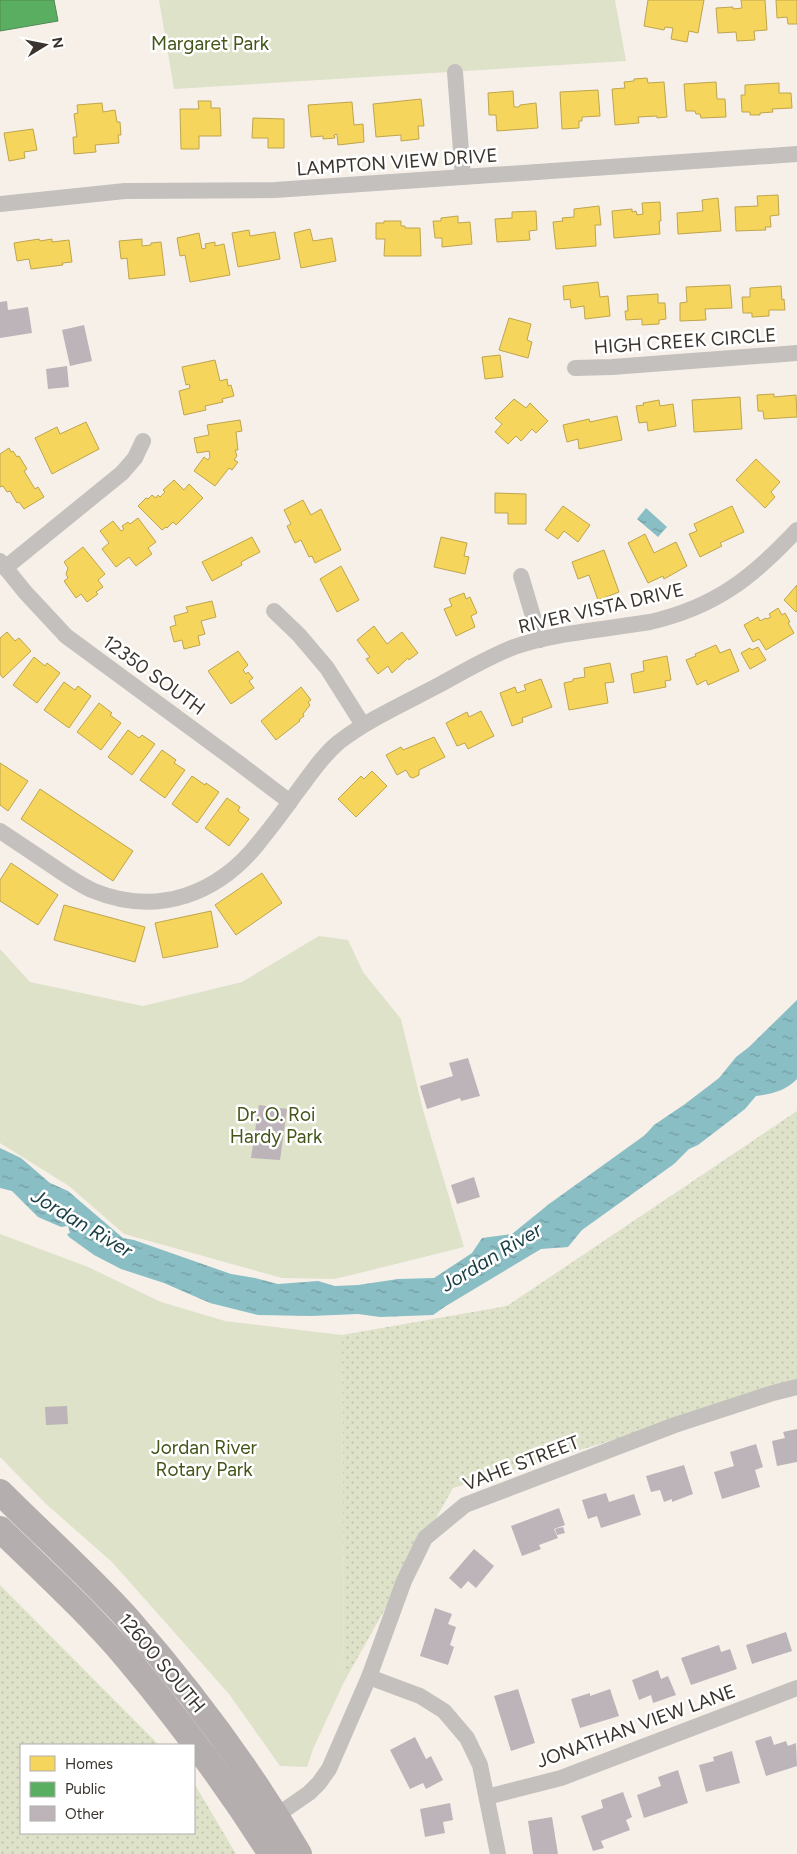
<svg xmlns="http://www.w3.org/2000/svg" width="797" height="1854" font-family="Figtree,sans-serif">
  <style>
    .grass { fill: url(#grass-dots) }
    .green { fill: #dde2c9 }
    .water { fill: url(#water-ripples) }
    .homes { fill: #f6d55c; stroke: #bea54e }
    .public { fill: #5aae61; stroke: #518952 }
    .building { fill: #bdb4b9 }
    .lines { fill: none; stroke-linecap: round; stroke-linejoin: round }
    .minor { stroke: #c4c0be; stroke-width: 16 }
    .primary { stroke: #b4afae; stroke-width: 26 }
    .labels { text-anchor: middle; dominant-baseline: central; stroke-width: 5; stroke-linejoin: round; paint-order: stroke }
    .park-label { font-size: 19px; fill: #435519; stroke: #fff }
    .street-label { font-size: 19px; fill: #3b342e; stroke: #fff }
    .water-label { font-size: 20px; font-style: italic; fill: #193f44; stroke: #fff }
  </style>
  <defs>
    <pattern id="grass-dots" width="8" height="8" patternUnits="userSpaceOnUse" patternTransform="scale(1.25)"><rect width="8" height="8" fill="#dde2c9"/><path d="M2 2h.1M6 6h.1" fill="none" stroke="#bfc2ad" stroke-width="1.8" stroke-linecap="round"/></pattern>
    <pattern id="water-ripples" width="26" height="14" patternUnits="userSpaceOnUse" patternTransform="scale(1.25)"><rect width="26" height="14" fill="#8abec5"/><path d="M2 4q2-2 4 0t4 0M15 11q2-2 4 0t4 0" fill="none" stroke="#729ba0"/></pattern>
  </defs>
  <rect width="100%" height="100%" fill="#f7f0e9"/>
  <g class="grass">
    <path d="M797,1111V1385L453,1488L344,1682L342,1335L507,1306Z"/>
    <path d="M0,1585L159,1745H21V1833H194V1783L236,1854H0Z"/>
  </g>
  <g class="green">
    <path d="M159,0H615L626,61L174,89Z"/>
    <path d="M319,936L348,940L363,972L401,1019L423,1110L464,1247L335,1279L282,1278L124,1234L69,1186L0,1143V949L30,982L143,1006L242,982Z"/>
    <path d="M0,1234L88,1267L161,1302L225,1321L342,1335L344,1682L313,1749L307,1767L280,1766L229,1694L112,1562L45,1503L0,1457Z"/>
  </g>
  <g class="water">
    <path d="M646,508L667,527L658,537L637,519Z"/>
    <path d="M797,1000V1079C786,1091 771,1094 756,1096L745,1109L698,1145L689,1149L674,1164L582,1230L568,1247L541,1249L446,1306L433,1315L380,1317L358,1314L311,1316L258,1315L210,1303L164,1283L121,1269L94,1255L69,1237L67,1234L70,1233L68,1226L61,1227L38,1217L12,1191L0,1188V1148L21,1158L50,1183L68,1191L123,1238L134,1240L231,1274L255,1278L278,1284L318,1281L335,1286L358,1285L398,1279L434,1278L472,1253L482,1238L512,1234L549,1204L645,1135L654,1125L685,1104L719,1078L736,1057L749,1047Z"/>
  </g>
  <g class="homes">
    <path d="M648,0H704L698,33L689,31L687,42L671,39L673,28L665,27L664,30L644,26Z"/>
    <path d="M741,0H765L767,30L754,31L755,40L737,41L736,32L718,33L716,8L733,7V9L742,8Z"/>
    <path d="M776,0H797V24H788L787,17L777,18Z"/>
    <path d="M647,78L648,83L664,82L667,117L657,118V116L638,117L639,123L615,125L612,89L625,88L624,82L634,81V79Z"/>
    <path d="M716,82L717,99H725L726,117L701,118L700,114H696L695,111H686L684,84Z"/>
    <path d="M779,83V93H791L792,108L772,109L773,112L760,113V115H750V112H742L741,95H745V85Z"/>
    <path d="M598,90L600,116L582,117V121H579V128L562,129L560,92Z"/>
    <path d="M513,91L514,107H519L520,105L536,103L538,128L497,131L496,115H489L488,93Z"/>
    <path d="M421,99L424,126H418L419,139L401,141V135L376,137L373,104Z"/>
    <path d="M198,101H211V108H220L221,136H199V149H181L180,109H199Z"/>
    <path d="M352,102L354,125L363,124L364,142L338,145L337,134L334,135L335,138L323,139V136L311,137L308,105Z"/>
    <path d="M102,103L103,112L115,110L117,122H120L121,135H118L119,143L95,145L96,152L74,154L73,137H77L74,114L78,113L77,105Z"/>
    <path d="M253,118L284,119V148H268V138H252Z"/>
    <path d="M33,129L37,150L24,152L25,158L9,161L4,133Z"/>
    <path d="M778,195L779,215L770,216L771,227H765L766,230L736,231L735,207L758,206L757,196Z"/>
    <path d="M718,198L721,231L678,234L677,213L703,211L702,200Z"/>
    <path d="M660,202L661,221H659L660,234L614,238L612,211L632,209V212L636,211L637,215L643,214L642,203Z"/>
    <path d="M599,206L601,225H595L596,246L556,249L553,222L563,221L562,218L574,217V209Z"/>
    <path d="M536,211L537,230L529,231L530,240L497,242L495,219L512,218V212Z"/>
    <path d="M458,216V223L470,222L472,244L442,247V238H435L433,221H441V218Z"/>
    <path d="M384,221H401V226H405V228H420L421,256H384L385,239H376V223H384Z"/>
    <path d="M310,229L313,241L332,238L336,261L301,268L294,233Z"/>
    <path d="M249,230L250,236L275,232L280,259L238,267L232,233Z"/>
    <path d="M199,233L202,249L206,248L205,244L215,242V246L224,244L230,275L190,282L185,255L180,256L177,238Z"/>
    <path d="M39,239L40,241L52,239V242L69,240L72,262L62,263L63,265L31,269L29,259L17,261L14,243Z"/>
    <path d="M142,239V246L151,245V243L161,242L165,275L129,279L127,258L121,259L119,241Z"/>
    <path d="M598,282L600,297L608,296L610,316L585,319L584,306L571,308L570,299L564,300L563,286Z"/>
    <path d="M730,285L732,308L705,309L706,320L680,321V303L687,302L686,287Z"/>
    <path d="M781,286L782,300L784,299L785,310H769V316L752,317V313H743L742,297H750V288Z"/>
    <path d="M658,294V303H665L666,319L659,320V324L642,325V319L626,320L625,311H628L627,296Z"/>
    <path d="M509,318L531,324L527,340L532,342L528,358L499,350Z"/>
    <path d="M500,355L503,377L485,379L482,357Z"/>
    <path d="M215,360L220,381L227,379L228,386L231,385L234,396L222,399L223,402L205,406L206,410L184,415L179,391L190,388L189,384L186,385L182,367Z"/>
    <path d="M774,394V397L796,395L797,417L764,419L763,411H758L757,395Z"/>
    <path d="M740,397L742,429L694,432L692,400Z"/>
    <path d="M514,399L526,408L530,403L548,421L536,433L532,429L521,441L516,436L508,444L495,432L502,424L495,418Z"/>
    <path d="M659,400L660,406L673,404L676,426L648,431L647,422L639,423L636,406L644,405L643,403Z"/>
    <path d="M617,416L622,440L579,449L578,439L567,442L563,425L589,419L590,422Z"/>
    <path d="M240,420L242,431L236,432L238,450H235L237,456L234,460L238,462L232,470L229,468L215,486L194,471L204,457L208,460L210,457L209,451L197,453L194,438L209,435L207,425Z"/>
    <path d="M86,422L99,449L52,474L35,438L57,427L60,434Z"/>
    <path d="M9,448L11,452L13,451L17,457L19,456L27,469L24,471L35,489L38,487L44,497L24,509L19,502L17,503L10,491L7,492L3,486L0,487V454Z"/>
    <path d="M756,459L780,482L771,492L775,497L765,508L736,480Z"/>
    <path d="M174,480L184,490L189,484L203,498L176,525L173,522L167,528L166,527L162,530L138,506L146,498L148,499L152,495L156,498L158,495L160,497L165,492L163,490Z"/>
    <path d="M495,493L526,494V524H508V513H495Z"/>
    <path d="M303,500L311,515L321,509L341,550L315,563L312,556L309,557L301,540L295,543L287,526L291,524L284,510Z"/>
    <path d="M563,506L590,525L578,542L564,531L558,539L545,530Z"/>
    <path d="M732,506L744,532L720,543L722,546L700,557L689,534L697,531L694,524Z"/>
    <path d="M138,518L156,542L148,548L152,554L136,566L129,557L116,567L102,549L109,543L100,531L113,521L121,531L124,529L122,526L128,522L130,524Z"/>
    <path d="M645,534L654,553L676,542L687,566L664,579L663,576L648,583L628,543Z"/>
    <path d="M252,537L260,552L241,562L242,565L212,581L202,562Z"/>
    <path d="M441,537L467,543L464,556L469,557L465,574L434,567Z"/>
    <path d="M83,547L105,574L98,580L103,587L96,592L98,594L87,602L81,594L76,598L64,581L68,578L66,574L68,568L64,562Z"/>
    <path d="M604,550L619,592L598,600L589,575L578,579L572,562Z"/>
    <path d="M341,566L359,600L337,612L320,579Z"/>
    <path d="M797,585V611L796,612L784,600Z"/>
    <path d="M464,593L466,599L470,597L477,613L471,616L475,627L456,636L444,609L452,606L449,599Z"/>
    <path d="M212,601L216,617L201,621L205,634L198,636L200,645L184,649L182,640L174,642L170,627L176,625L174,616L188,612L186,607Z"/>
    <path d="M778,608L782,615L785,613L790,622L788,623L794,633L766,650L759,639L753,642L744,625L758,617L760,621L766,618L767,619L771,617L769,614Z"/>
    <path d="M374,626L387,644L402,632L418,653L409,660L408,658L392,673L388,666L378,674L366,659L370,657L357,640Z"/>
    <path d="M7,632L15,641L19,638L31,651L3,678L0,674V638Z"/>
    <path d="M716,645L720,653L730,649L739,671L708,685L706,680L697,685L686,660L696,656L695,654Z"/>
    <path d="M758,647L766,660L750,669L741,653L750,648L752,650Z"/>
    <path d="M238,651L248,665L243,670L246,674L248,672L253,678L249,681L254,688L231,704L208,671Z"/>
    <path d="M667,656L671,680L665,681L666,687L634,693L631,674L644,671L643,661Z"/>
    <path d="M34,657L45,666L47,663L60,673L37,703L13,685Z"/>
    <path d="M610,663L614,682L605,683L608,703L569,710L564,683L573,681V679L585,677L584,668Z"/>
    <path d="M541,679L552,707L522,718L523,722L512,726L500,693L515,687L517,693L526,690L524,685Z"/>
    <path d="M64,682L75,690L78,686L91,696L69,728L44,710Z"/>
    <path d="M301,687L311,700L308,702L310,705L303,714L304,716L299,720L300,721L276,740L261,721Z"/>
    <path d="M99,703L112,713L110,715L121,723L101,750L77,732Z"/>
    <path d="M481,711L494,736L468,749L465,743L457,746L446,723L467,712L469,717Z"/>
    <path d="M128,730L139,738L142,735L155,744L132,775L108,757Z"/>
    <path d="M434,737L445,757L419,770V775L413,778L410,777L406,770L397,775L386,755L401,747L403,750Z"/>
    <path d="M162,750L176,760L174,763L185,770L165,798L140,780Z"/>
    <path d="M0,763L28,781L8,811L0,805Z"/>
    <path d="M372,771L387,786L356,817L338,799L361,776L364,779Z"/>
    <path d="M192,776L205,785L206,783L219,792L197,823L172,804Z"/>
    <path d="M40,789L133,851L113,881L21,819Z"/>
    <path d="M227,798L240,807L238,811L249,819L229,846L205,828Z"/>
    <path d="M11,863L58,895L38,925L0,901V880Z"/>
    <path d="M262,873L282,903L236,935L215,905Z"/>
    <path d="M64,905L145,927L135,962L54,940Z"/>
    <path d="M211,911L218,947L163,958L155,923Z"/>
  </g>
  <path class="public" d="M0,0H54L58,21L0,31Z"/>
  <g class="building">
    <path d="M7,301L8,310L28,307L32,333L0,338V302Z"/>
    <path d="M84,325L92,361L70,366L62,330Z"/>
    <path d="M67,366L69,387L48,389L46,369Z"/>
    <path d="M468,1058L480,1096L461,1101L460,1098L427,1109L420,1086L453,1076L449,1063Z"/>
    <path d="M259,1105L287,1109L280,1160L251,1158Z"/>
    <path d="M474,1177L480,1197L457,1204L451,1185Z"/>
    <path d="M67,1406L68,1424L46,1425L45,1407Z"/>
    <path d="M797,1429V1462L777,1466L772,1441L785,1438L783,1432Z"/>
    <path d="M756,1444L763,1467L755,1470L760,1487L722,1499L714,1472L734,1466L730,1452Z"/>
    <path d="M684,1465L693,1494L672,1502V1499L664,1502L660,1490L651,1492L646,1476Z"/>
    <path d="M606,1493L609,1502L634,1494L641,1515L601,1528L597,1516L588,1519L582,1500Z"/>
    <path d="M559,1508L565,1525L554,1529L558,1538L539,1545L541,1549L522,1556L511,1526Z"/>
    <path d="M563,1527L565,1533L557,1535L555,1529Z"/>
    <path d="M474,1549L494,1566L476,1588L468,1581L461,1589L449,1578Z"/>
    <path d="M435,1608L452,1614L448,1624L456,1627L450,1645L454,1647L448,1665L420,1656Z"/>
    <path d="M786,1632L792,1651L752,1664L746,1645Z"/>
    <path d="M719,1645L721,1652L730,1649L737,1669L691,1685L681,1658Z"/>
    <path d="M658,1670L661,1679L668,1676L676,1695L653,1703L651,1695L639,1700L632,1680Z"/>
    <path d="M518,1689L535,1743L511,1751L494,1696Z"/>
    <path d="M610,1689L619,1716L580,1728L571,1699L590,1693V1696Z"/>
    <path d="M771,1736L774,1745L786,1741L788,1746L796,1743L797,1766L766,1776L755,1741Z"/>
    <path d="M415,1737L426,1759L431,1756L443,1780L426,1789L423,1783L410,1789L390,1750Z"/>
    <path d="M732,1751L740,1783L706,1792L699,1765L714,1761L713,1757Z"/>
    <path d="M678,1770L688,1803L644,1818L637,1795L661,1786L658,1777Z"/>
    <path d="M623,1792L632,1817L626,1820L630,1830L601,1841L604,1848L593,1851L581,1816L603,1808L601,1800Z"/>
    <path d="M450,1803L453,1820L443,1822L445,1833L425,1837L420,1809Z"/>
    <path d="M552,1817L558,1854H533L528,1821Z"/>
  </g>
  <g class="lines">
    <g class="minor">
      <path d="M455,72L463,177"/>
      <path d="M0,204L125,191L275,190L797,154"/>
      <path d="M575,368L612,367L797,353"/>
      <path d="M0,561L25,592L66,636L240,764L290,802"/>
      <path d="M5,568L122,473L135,458L143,441"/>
      <path d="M521,576L540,640"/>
      <path d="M274,611L299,635L327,668L363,725"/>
      <path d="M0,831C18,843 36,855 54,867C67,876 80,885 94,891C158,917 219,894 260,841C273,825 285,809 297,792C310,775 322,756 339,742C369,719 405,703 439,685C463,672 488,657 514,647C554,633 608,629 650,622C715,607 752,578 797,530"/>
      <path d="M369,1677L420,1696L444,1711L467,1738L480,1765L498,1854"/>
      <path d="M487,1797L561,1778L797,1688"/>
      <path d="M270,1820L309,1793L319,1783L329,1769L369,1677L404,1581L425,1538L465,1505L675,1425L773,1393L797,1387"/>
    </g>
    <g class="primary">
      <path d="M0,1492C42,1534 87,1574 127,1618C191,1691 250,1770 299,1854"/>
      <path d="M0,1529C43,1571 88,1612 127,1658C179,1720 228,1786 271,1854"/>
    </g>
  </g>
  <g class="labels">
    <g class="park-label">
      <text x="210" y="43">Margaret Park</text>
      <text x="276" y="1114">Dr. O. Roi<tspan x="276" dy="22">Hardy Park</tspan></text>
      <text x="204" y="1447">Jordan River<tspan x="204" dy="22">Rotary Park</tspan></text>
    </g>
    <g class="street-label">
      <text transform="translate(397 162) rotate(-4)">LAMPTON VIEW DRIVE</text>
      <text transform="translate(685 341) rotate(-4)">HIGH CREEK CIRCLE</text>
      <text transform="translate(601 608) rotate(-13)">RIVER VISTA DRIVE</text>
      <text transform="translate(154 675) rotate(36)">12350 SOUTH</text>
      <text transform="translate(521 1463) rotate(-21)">VAHE STREET</text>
      <text transform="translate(162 1663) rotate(50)">12600 SOUTH</text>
      <text transform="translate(636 1726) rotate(-20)">JONATHAN VIEW LANE</text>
    </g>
    <g class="water-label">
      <text transform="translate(82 1223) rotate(31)">Jordan River</text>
      <text transform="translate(491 1257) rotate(-31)">Jordan River</text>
    </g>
  </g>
  <rect x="20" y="1744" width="175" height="90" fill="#ffffff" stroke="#b1aeab"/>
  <rect x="30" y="1756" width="25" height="15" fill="#f6d55c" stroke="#b1aeab"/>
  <text x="65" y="1769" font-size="15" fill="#3b342e">Homes</text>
  <rect x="30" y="1782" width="25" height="15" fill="#5aae61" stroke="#b1aeab"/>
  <text x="65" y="1794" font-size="15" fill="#3b342e">Public</text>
  <rect x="30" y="1806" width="25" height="15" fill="#bdb4b9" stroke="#b1aeab"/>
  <text x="65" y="1819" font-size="15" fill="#3b342e">Other</text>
  <g transform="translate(45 45) rotate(80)" stroke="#ffffff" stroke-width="4" paint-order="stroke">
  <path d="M0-4L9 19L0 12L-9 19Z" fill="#3b342e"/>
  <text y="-8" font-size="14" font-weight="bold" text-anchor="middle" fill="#3b342e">N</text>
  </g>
</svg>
